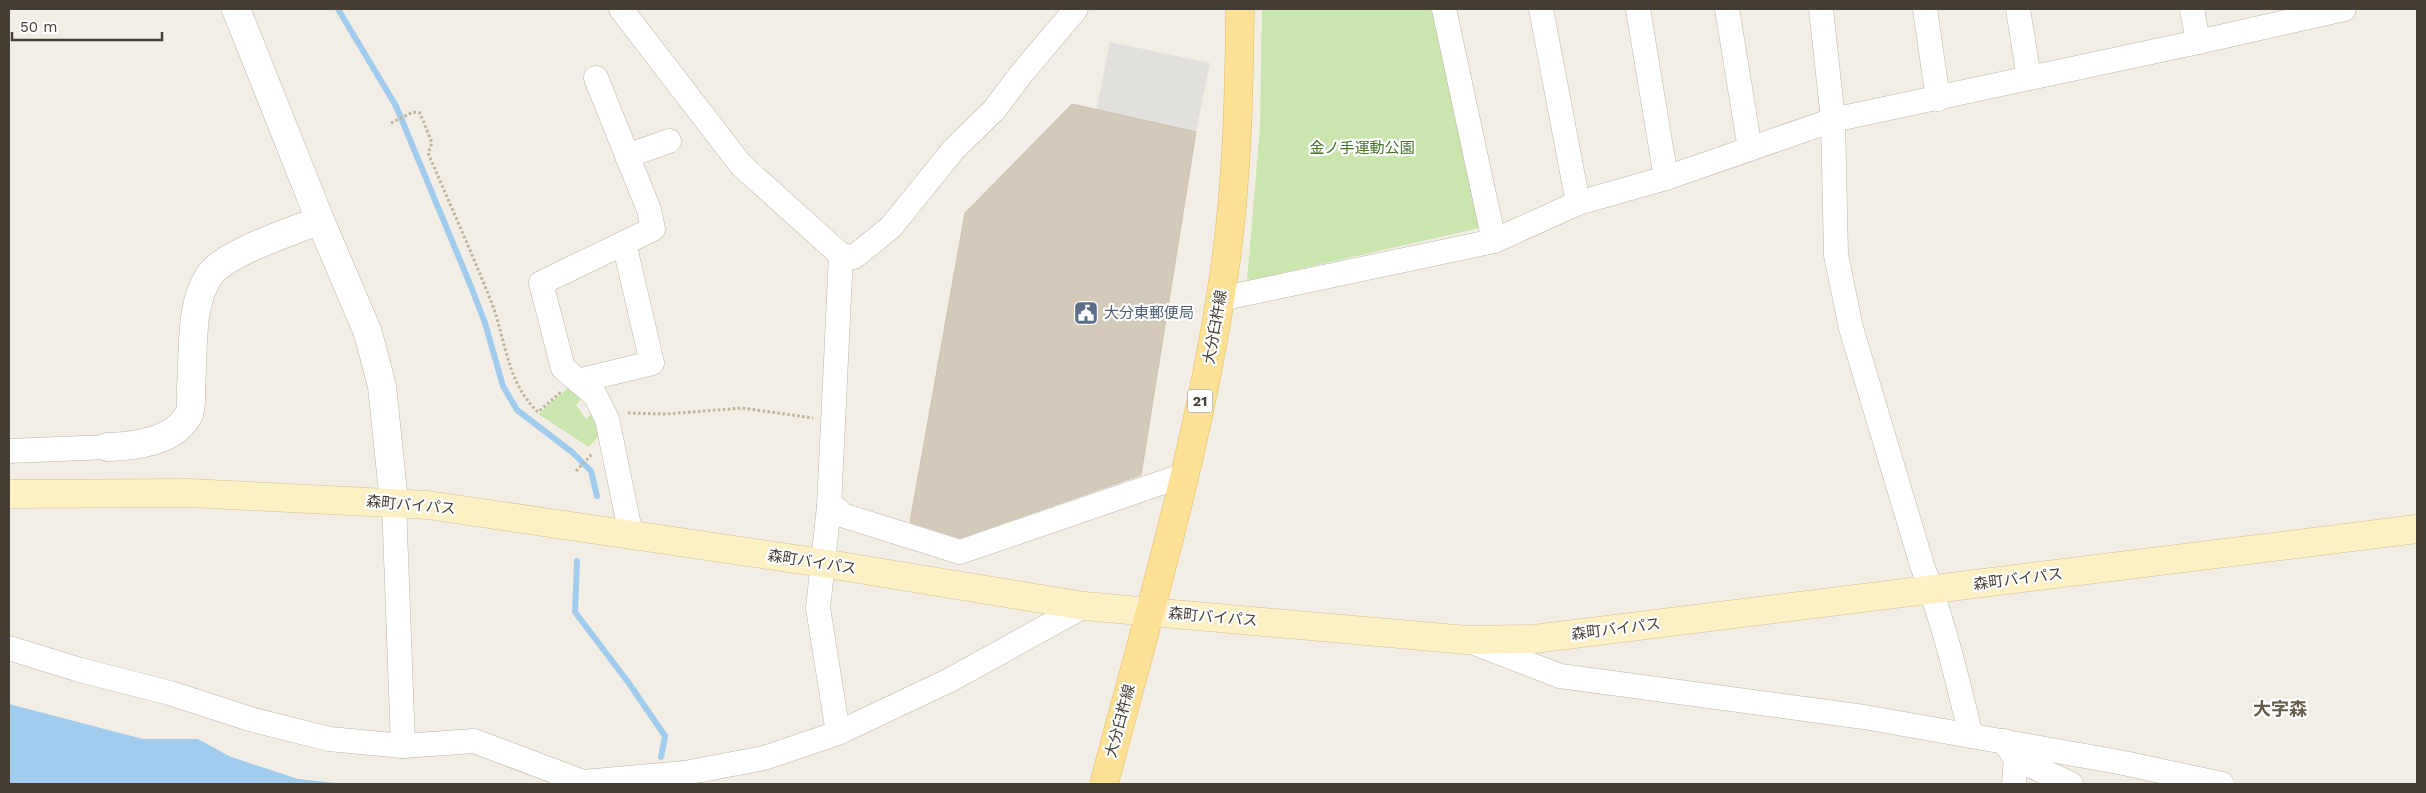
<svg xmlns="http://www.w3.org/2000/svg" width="2426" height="793" font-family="'Work Sans','Noto Sans JP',sans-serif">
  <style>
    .green { fill: #cbe5ae }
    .parking { fill: #e2e0dd }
    .water { fill: #a2cced }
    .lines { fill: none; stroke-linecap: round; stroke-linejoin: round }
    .stream { stroke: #a2cced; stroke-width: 6 }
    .building { fill: #d3caba; stroke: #cdc2ae }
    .minor-casing { stroke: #bdb6a8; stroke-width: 25 }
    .tertiary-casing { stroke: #bdb6a8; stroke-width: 29 }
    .secondary-casing { stroke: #d0c296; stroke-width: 29 }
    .primary-casing { stroke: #dfbe65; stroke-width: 29 }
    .path { stroke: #beb299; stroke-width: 3; stroke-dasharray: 2.5 2.5; stroke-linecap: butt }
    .minor { stroke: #fff; stroke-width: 24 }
    .tertiary { stroke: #fff; stroke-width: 28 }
    .secondary { stroke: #fdf0c4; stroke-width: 28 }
    .primary { stroke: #fbe095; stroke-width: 28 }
    .labels { text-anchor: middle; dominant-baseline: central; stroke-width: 4.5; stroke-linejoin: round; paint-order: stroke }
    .shield { fill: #fff; stroke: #7c7872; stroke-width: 1 }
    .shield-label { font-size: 14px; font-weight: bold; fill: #443e35 }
    .park-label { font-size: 15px; fill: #44732a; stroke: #fff }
    .service-label { font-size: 15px; fill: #4e5e75; stroke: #fff; text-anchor: start }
    .street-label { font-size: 15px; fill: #443e35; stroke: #fff }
    .quarter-label { font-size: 18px; font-weight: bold; fill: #665c4c; stroke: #fff }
  </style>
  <rect width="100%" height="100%" fill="#f2eee5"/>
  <g class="green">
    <path d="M1262,9H1438L1484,227L1247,281L1260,128Z"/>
    <path d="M569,387L581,399L576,405L586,419L594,412L601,433L589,447L538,414Z"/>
  </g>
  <path class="parking" d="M1110,42L1210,63L1196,132L1096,111Z"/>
  <path class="water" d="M9,704L143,739H198L231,757L298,779L346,784H9Z"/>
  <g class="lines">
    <g class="stream">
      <path d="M338,9L396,106L472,289L485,323L503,386L517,410L572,452L591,471L597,496"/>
      <path d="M577,561L575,612L628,682L665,736L661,757"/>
    </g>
  </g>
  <path class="building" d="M1072,104L1196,132L1141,475L960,538L910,522L965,213Z"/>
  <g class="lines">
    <defs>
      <g id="minor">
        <path d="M621,9L741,165L841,255L854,257L891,227L954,149L994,110L1022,73L1076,9"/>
        <path d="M1444,9L1494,241"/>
        <path d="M1541,9L1578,203"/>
        <path d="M1638,9L1666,178"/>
        <path d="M1727,9L1750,149"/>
        <path d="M1821,9L1833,120L1836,255L1851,328L1922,565C1943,620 1957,678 1971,736"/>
        <path d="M1925,9L1938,99"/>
        <path d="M2018,9L2029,78"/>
        <path d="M2192,9L2198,42"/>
        <path d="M596,78L649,210L653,229L541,283L563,368L595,395L607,419L631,535"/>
        <path d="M627,156L669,141"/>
        <path d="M1220,299L1494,241L1578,203L1666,178L1833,120L2198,42L2344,9"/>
        <path d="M578,381L652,363L624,243"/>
        <path d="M9,451L108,447"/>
        <path d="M394,502L403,746"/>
        <path d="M829,507L837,509L842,515L960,552L1184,475"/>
        <path d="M1472,642L1560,676L1864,717L2119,762L2222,784"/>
        <path d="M9,648L80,670L170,693L250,719L329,739L403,746L474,741L583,782L685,773L764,758L838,733L950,680L1084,606"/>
        <path d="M838,733L818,608L829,507L841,255"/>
        <path d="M2004,741L2016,759L2071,784"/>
        <path d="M2014,784L2016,759"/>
      </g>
      <g id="tertiary">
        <path d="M236,9L320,220L368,333L382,386L394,502"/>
        <path d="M108,447C135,446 175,442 189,414C192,407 191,395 191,387C194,353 189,306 209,276C225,252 292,232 320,220"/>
      </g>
      <path id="secondary" d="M9,494L189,493L428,505L822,563L1084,606L1467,640L1534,639L2417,529"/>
      <path id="primary" d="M1104,784C1148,616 1199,447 1224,274C1237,186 1239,98 1240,9"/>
    </defs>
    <use href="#minor" class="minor-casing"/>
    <use href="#tertiary" class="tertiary-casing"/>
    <use href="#secondary" class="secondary-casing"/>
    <use href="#primary" class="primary-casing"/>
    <g class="path">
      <path d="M391,123L413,112L420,113L432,143L428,153C449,202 471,251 491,301C506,339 506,382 538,412L561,392"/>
      <path d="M628,413L666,414L742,408L813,418"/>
      <path d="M576,471L593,453"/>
    </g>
    <use href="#minor" class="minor"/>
    <use href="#tertiary" class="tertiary"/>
    <use href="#secondary" class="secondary"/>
    <use href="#primary" class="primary"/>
  </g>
  <defs>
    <symbol id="civic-square" viewBox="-11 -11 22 22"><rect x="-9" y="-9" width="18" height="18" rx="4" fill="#5c6f8a" stroke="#fff"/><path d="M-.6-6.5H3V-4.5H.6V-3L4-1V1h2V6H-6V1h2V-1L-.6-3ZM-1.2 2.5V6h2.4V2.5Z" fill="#fff"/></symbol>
  </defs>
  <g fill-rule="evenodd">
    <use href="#civic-square" x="1072" y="299" width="28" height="28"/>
  </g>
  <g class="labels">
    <rect class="shield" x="1187.5" y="389.5" width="25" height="23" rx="4"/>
    <g class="shield-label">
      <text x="1200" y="401">21</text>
    </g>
    <g class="park-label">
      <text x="1362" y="148">金ノ手運動公園</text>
    </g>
    <g class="service-label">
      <text x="1104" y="313">大分東郵便局</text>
    </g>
    <g class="street-label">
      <text transform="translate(1215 327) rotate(-80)">大分臼杵線</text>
      <text transform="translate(411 505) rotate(5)">森町バイパス</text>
      <text transform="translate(812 562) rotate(9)">森町バイパス</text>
      <text transform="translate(2018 579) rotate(-7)">森町バイパス</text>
      <text transform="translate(1213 617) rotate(5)">森町バイパス</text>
      <text transform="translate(1616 629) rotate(-7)">森町バイパス</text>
      <text transform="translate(1120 721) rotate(-75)">大分臼杵線</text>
    </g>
    <g class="quarter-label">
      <text x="2280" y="708">大字森</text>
    </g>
  </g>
  <rect width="2426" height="793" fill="none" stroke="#443e35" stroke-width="20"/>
  <path d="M12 32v8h150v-8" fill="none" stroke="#443e35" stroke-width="2.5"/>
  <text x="20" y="32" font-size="15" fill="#443e35" stroke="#ffffff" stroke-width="4" paint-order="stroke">50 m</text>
</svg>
